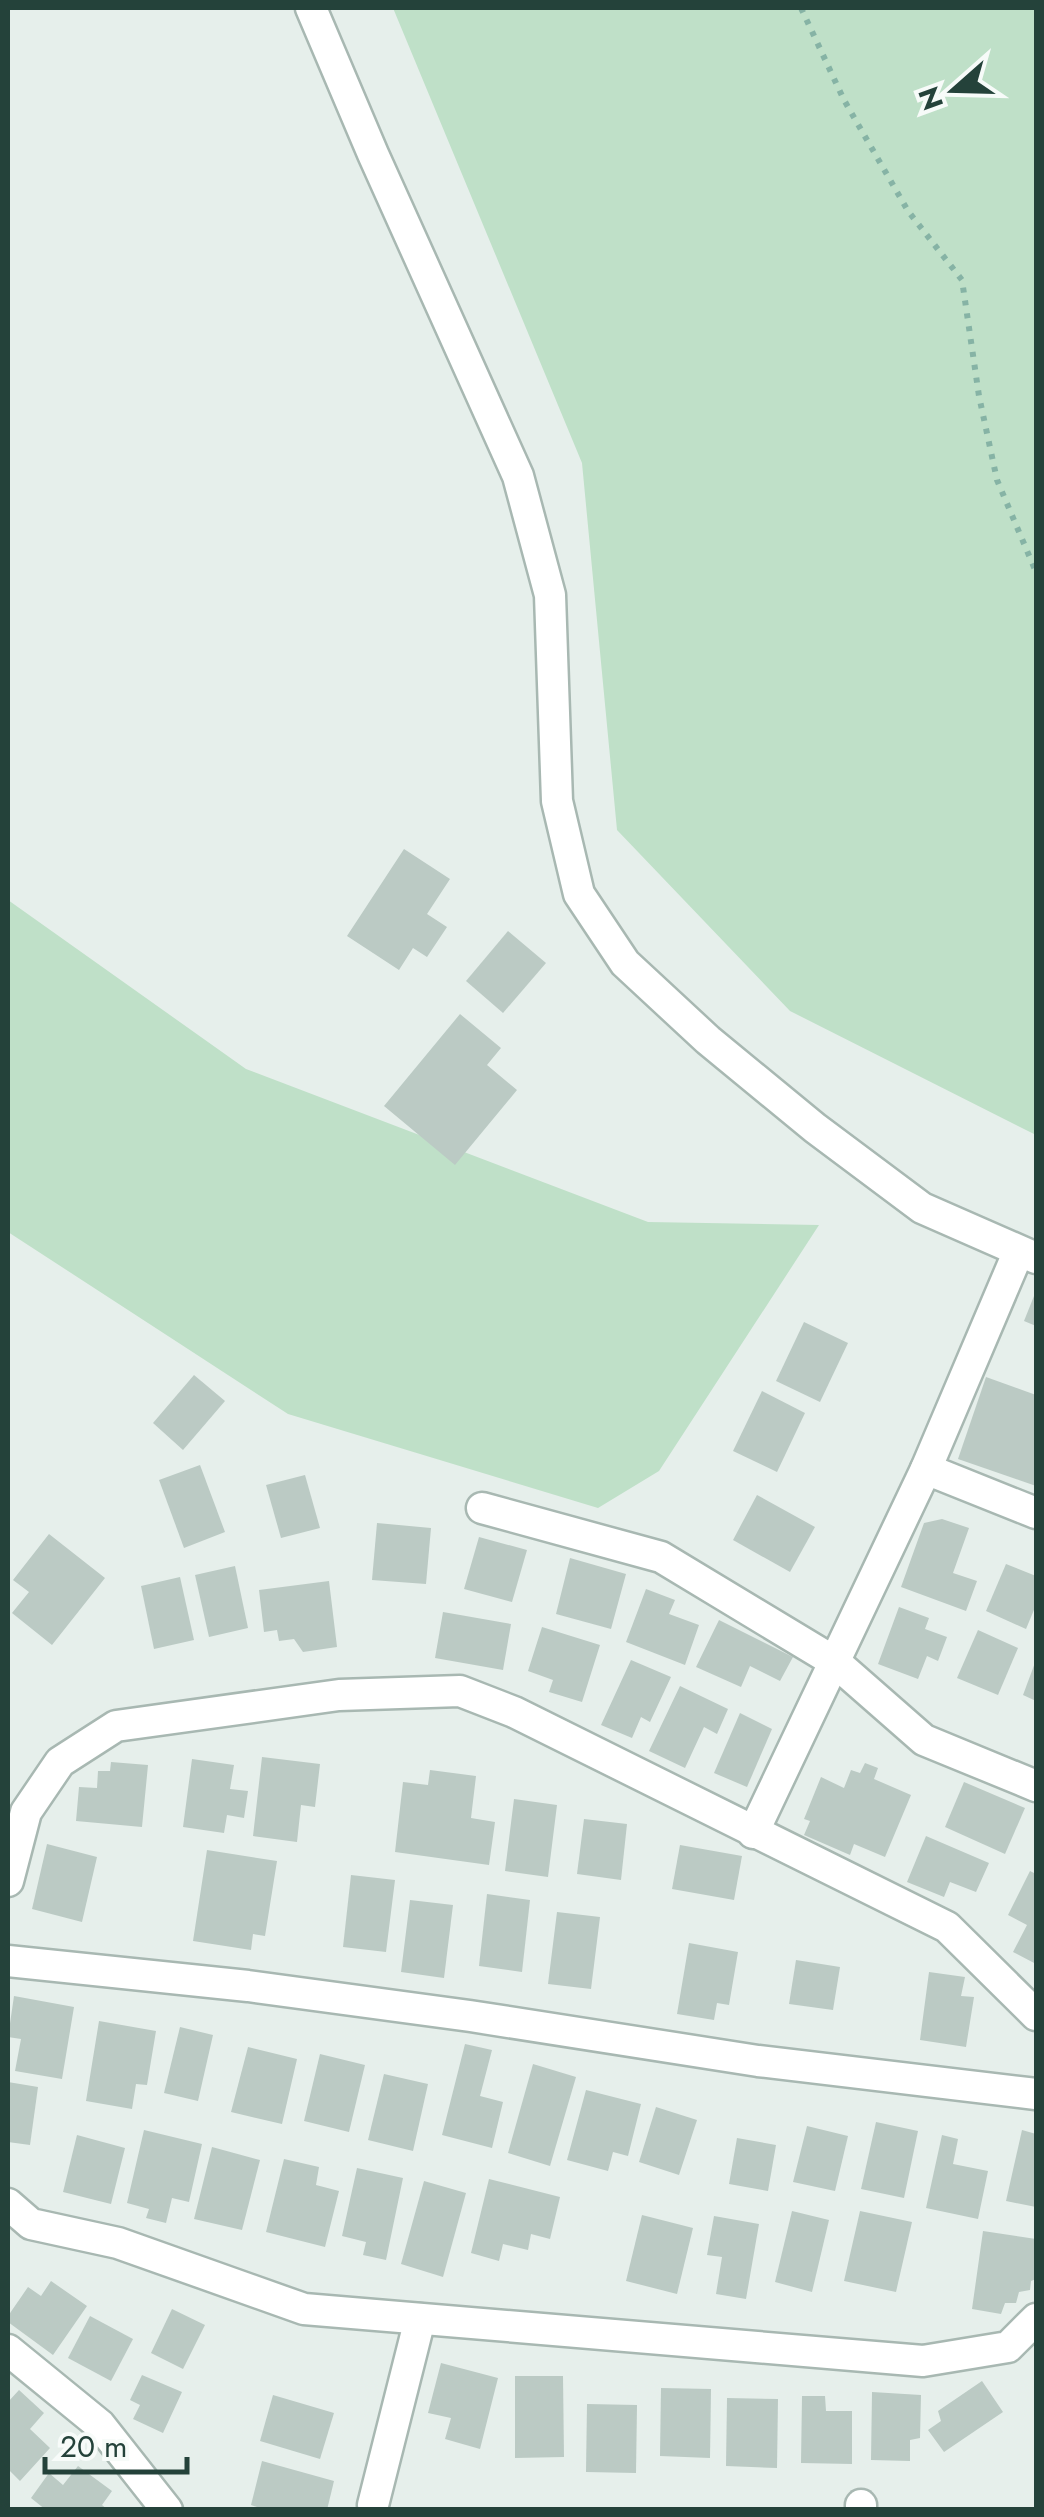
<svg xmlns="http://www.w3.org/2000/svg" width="1044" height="2517" font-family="Jost,sans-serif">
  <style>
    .green { fill: #bfe0c8 }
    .building { fill: #bbcac4 }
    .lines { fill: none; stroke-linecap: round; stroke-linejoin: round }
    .minor-casing { stroke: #a8b8b2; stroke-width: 35 }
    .path { stroke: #86b3a5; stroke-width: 6; stroke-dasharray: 5 8; stroke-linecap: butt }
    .minor { stroke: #fff; stroke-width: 30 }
  </style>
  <rect width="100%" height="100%" fill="#e6efeb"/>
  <g class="green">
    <path d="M393,8H1036V1135L790,1011L617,830L582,463Z"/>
    <path d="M8,900L246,1069L648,1222L819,1225L659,1471L598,1508L288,1414L8,1232Z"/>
  </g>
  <g class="building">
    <path d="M404,849L450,879L427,914L447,927L427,957L413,948L399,970L347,936Z"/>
    <path d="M508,931L546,963L503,1013L466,981Z"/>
    <path d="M460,1014L501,1048L487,1065L517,1090L455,1165L384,1106Z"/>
    <path d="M1036,1291V1326L1024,1321Z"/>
    <path d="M804,1322L848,1343L820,1402L776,1381Z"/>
    <path d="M194,1375L225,1401L183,1450L153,1423Z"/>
    <path d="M986,1377L1036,1395V1486L958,1459Z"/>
    <path d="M762,1391L805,1413L777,1472L733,1451Z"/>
    <path d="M200,1465L225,1532L184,1548L159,1480Z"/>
    <path d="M305,1475L320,1528L281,1538L266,1485Z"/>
    <path d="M757,1495L815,1527L790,1572L733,1540Z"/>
    <path d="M942,1519L969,1528L953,1573L977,1581L966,1611L901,1587L924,1523Z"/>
    <path d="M377,1523L431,1528L426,1584L372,1580Z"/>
    <path d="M49,1534L105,1578L52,1645L12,1613L29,1592L13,1580Z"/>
    <path d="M479,1537L527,1550L512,1602L464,1589Z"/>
    <path d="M570,1558L626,1574L611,1629L556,1614Z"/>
    <path d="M1006,1564L1036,1576V1605L1026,1629L986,1611Z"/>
    <path d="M235,1566L248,1628L209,1637L195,1575Z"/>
    <path d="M180,1577L194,1640L154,1649L141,1586Z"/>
    <path d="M329,1581L337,1647L303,1652L294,1639L279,1641L277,1630L264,1632L259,1590Z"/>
    <path d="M646,1589L675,1600L669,1614L699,1625L685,1665L626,1642Z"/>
    <path d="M899,1607L929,1618L925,1629L947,1637L938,1661L927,1656L918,1679L878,1664Z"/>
    <path d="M443,1612L511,1624L503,1670L435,1658Z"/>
    <path d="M719,1620L793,1657L780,1681L750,1666L741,1687L696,1667Z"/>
    <path d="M542,1627L600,1645L582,1702L549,1692L553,1680L528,1671Z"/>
    <path d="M978,1630L1018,1648L998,1695L957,1678Z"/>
    <path d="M631,1660L671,1677L650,1722L641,1717L632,1738L601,1725Z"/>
    <path d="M1036,1660V1701L1023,1695Z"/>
    <path d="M680,1686L728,1709L717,1734L704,1727L685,1768L649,1751Z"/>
    <path d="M740,1713L772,1729L747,1787L714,1773Z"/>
    <path d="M262,1757L320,1764L315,1807L301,1805L297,1842L253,1836Z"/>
    <path d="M192,1759L234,1765L230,1789L248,1791L244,1818L227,1815L224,1833L183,1827Z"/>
    <path d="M111,1762L148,1765L142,1827L76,1821L79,1787L97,1788L98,1771H110Z"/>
    <path d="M865,1763L878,1768L874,1779L911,1795L885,1857L854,1844L850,1855L804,1835L810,1821L804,1819L821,1777L844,1788L851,1770L860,1773Z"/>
    <path d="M430,1770L476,1776L471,1818L495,1822L489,1865L395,1852L403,1782L428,1785Z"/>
    <path d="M964,1782L1025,1808L1005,1854L945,1827Z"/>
    <path d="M514,1799L557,1805L548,1877L505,1871Z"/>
    <path d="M584,1819L627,1824L621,1880L577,1874Z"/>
    <path d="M926,1836L989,1863L976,1892L950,1882L944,1897L907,1882Z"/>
    <path d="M47,1844L97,1857L82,1922L32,1909Z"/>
    <path d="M680,1845L742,1856L734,1900L672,1889Z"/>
    <path d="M207,1850L277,1861L265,1936L253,1934L251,1950L193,1941Z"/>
    <path d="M1030,1871L1036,1874V1964L1013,1952L1027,1925L1008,1915Z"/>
    <path d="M351,1875L395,1880L386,1952L343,1947Z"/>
    <path d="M487,1894L530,1900L522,1972L479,1966Z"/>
    <path d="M410,1900L453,1905L444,1978L401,1972Z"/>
    <path d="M557,1912L600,1917L591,1989L548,1984Z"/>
    <path d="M689,1943L738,1952L729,2005L717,2003L714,2020L677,2014Z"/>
    <path d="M796,1960L840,1967L833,2010L789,2004Z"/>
    <path d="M929,1972L965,1977L961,1996L974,1997L966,2047L920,2040Z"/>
    <path d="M14,1996L74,2007L62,2079L15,2071L21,2039L8,2037Z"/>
    <path d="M99,2021L156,2031L147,2085L136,2084L132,2109L86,2101Z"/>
    <path d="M180,2027L213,2035L198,2101L164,2093Z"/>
    <path d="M465,2044L492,2050L480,2096L503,2102L492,2148L442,2135Z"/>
    <path d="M248,2047L297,2059L282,2124L231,2112Z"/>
    <path d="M320,2054L365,2065L349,2132L304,2121Z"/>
    <path d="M533,2064L576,2077L550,2166L508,2153Z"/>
    <path d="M384,2074L428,2084L413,2151L368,2140Z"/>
    <path d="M8,2082L38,2087L30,2145L8,2142Z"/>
    <path d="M586,2090L641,2104L628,2156L613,2152L608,2171L567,2160Z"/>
    <path d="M656,2107L697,2120L679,2175L639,2162Z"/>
    <path d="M876,2122L918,2131L904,2198L861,2189Z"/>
    <path d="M807,2126L848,2136L835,2191L793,2182Z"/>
    <path d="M144,2130L202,2144L189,2202L172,2198L166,2223L146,2218L149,2209L127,2203Z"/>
    <path d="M1022,2130L1036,2134V2207L1006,2201Z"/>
    <path d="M77,2135L125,2148L111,2204L63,2192Z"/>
    <path d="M942,2135L958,2139L953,2164L988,2171L978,2219L926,2208Z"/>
    <path d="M737,2138L776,2145L768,2191L729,2184Z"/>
    <path d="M212,2147L260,2160L242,2230L194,2219Z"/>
    <path d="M284,2159L319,2167L316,2185L339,2191L325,2247L266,2232Z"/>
    <path d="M357,2168L403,2178L386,2260L363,2255L366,2242L342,2236Z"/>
    <path d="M489,2179L560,2197L550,2239L531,2234L528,2250L503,2244L499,2261L471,2253Z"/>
    <path d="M424,2181L466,2193L443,2277L401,2264Z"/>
    <path d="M792,2211L829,2220L812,2292L775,2282Z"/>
    <path d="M860,2211L912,2222L896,2292L844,2281Z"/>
    <path d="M642,2215L693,2228L677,2294L626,2281Z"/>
    <path d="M714,2216L759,2224L746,2299L716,2294L722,2257L707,2255Z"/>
    <path d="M983,2231L1036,2239V2279L1031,2281L1030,2290L1019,2292L1016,2303H1005L1001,2314L972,2309Z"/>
    <path d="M51,2281L87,2306L53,2355L8,2322V2316L28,2287L41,2296Z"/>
    <path d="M172,2309L205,2325L183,2369L151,2353Z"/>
    <path d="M90,2316L133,2339L111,2381L68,2358Z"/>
    <path d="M441,2363L498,2378L480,2449L445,2439L451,2418L428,2413Z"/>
    <path d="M142,2375L182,2392L163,2433L133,2419L140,2405L130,2400Z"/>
    <path d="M515,2376H563L564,2457L515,2458Z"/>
    <path d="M982,2381L1003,2412L944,2452L928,2430L941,2421L938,2411Z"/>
    <path d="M661,2388L711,2389L710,2458L660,2456Z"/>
    <path d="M19,2390L44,2413L30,2429L50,2448L20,2481L8,2469V2402Z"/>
    <path d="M872,2392L921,2395L920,2438L910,2440V2461L871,2460Z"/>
    <path d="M273,2395L334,2413L320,2459L260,2441Z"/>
    <path d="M802,2396H825L826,2411H852V2464L801,2463Z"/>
    <path d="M727,2398L778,2399L777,2468L726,2466Z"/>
    <path d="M587,2404L637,2405L636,2473L586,2472Z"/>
    <path d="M262,2461L334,2481L327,2510H266L251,2505Z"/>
    <path d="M78,2466L112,2491L102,2505L108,2510H46L31,2498L49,2473L63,2485Z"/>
  </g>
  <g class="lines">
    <defs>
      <g id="minor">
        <path d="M311,8L373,154L518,476L550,595L557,801L579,894L625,963L708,1040L815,1128L922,1208L1036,1258"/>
        <path d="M926,1469L1036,1513"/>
        <path d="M482,1508L661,1557L835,1662L924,1740L1036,1786"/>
        <path d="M753,1833L926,1469L1018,1253"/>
        <path d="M8,1881L26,1812L60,1762L116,1726L339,1695L460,1691L514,1712L947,1927L1036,2015"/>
        <path d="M8,1961L248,1986L470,2016L758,2061L1036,2094"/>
        <path d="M8,2204L31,2224L118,2243L304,2309L923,2361L1008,2347L1036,2319"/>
        <path d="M8,2350L100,2425L167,2510"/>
        <path d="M373,2505L420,2319"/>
        <path d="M861,2505V2510"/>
      </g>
    </defs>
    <use href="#minor" class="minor-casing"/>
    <path class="path" d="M801,8L844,100L908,211L962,280L979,396L997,480L1036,572"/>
    <use href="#minor" class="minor"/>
  </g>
  <rect width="1044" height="2517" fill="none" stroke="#24423a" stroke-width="20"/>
  <g transform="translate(954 90) rotate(250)" stroke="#f7fbf9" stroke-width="8" paint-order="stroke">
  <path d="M0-8L18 38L0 25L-18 38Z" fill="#24423a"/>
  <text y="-15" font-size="28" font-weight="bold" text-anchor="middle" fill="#24423a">N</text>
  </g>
  <path d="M45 2457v15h142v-15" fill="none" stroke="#24423a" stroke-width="5"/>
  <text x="60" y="2457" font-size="30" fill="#24423a" stroke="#f7fbf9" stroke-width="8" paint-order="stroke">20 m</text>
</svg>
